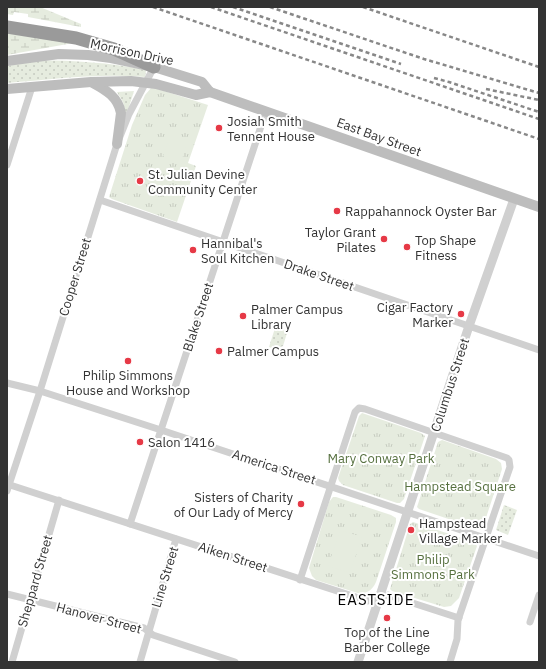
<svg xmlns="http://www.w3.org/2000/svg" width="546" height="669" font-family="'IBM Plex Sans',sans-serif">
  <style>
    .grass { fill: url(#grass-dots) }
    .wetland { fill: url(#wetland-marsh) }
    .park { fill: url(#park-tufts) }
    .garden { fill: #e6ecdf }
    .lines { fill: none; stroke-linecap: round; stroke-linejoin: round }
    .minor { stroke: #d0d0d0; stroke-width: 7 }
    .tertiary { stroke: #d0d0d0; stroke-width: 9 }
    .secondary { stroke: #bdbdbd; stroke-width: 10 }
    .motorway { stroke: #9a9a9a; stroke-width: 13 }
    .rail { stroke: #888; stroke-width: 2.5; stroke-dasharray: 4 3; stroke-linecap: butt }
    .poi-dot { fill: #e63946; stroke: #fff; stroke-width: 1.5 }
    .labels { text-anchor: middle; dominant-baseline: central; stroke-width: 4; stroke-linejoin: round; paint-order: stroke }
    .street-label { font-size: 13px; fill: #333; stroke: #fff }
    .poi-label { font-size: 13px; fill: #333; stroke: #fff; text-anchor: start }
    .park-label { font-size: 13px; fill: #56703f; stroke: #fff }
    .quarter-label { font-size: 15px; letter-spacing: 1px; fill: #000; stroke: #fff }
  </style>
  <defs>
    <pattern id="grass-dots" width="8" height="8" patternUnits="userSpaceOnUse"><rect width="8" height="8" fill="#e6ecdf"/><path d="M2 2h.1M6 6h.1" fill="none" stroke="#c6cbc0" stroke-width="1.8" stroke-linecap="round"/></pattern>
    <pattern id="wetland-marsh" width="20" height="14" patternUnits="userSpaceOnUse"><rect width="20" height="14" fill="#e6ecdf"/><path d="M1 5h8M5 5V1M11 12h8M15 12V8" fill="none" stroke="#c6cbc0"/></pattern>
    <pattern id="park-tufts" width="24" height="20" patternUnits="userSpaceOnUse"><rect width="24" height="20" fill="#e6ecdf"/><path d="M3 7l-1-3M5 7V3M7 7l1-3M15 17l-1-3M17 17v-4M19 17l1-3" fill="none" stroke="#c6cbc0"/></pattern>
  </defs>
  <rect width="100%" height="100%" fill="#fff"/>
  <g class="grass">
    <path d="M38,60C74,61 109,62 145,70L146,71L145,77C99,73 53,79 7,83V66Z"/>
    <path d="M134,91L126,116L123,102L117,92Z"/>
    <path d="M276,325H279L287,333L283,346L275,349L269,347Z"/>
    <path d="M504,505L517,510L508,535L496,530Z"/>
  </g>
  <g class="wetland">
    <path d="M7,7H40L81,24V27L28,17V14L14,12L13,15L7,14Z"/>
    <path d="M7,31L73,43L7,55Z"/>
  </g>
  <g class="park">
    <path d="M151,88L158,89L208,105L188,163L196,166L177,222L112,199L109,197L132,125L145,95Z"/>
    <path d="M362,413L421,433L425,436L404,499L400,503H397L343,485L339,481L338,478L359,416Z"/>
    <path d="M442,440L496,459L501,463L502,469L483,527L481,530L419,509L417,507L438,442Z"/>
    <path d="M333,497H336L391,515L396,518V522L376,582C373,589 369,592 361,594L316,580L312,576L309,568L329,502Z"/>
    <path d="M413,522L474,542L477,546L459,598L451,606L444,607L392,591L390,589L410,524Z"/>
  </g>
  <g class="garden">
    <path d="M168,141L186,147L181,162L163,156Z"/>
    <path d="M340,530L362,537L350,573L328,566Z"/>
  </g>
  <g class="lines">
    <g class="minor">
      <path d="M7,165L32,87"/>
      <path d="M100,200L539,350"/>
      <path d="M7,383L40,391L161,430L539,556"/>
      <path d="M7,484L368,601L388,595L459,618"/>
      <path d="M7,491L40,391L117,144L129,114L154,67"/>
      <path d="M130,524L266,111"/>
      <path d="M300,580L355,412L359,408L365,409L507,458L509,460L510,467L458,620L457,639L450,662"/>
      <path d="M7,594L144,628L153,635L235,662"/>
      <path d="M530,622L539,595"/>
      <path d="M12,662L59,500"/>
      <path d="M140,662L176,539"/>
    </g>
    <path class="tertiary" d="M358,662L469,326L514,199"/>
    <g class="secondary">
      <path d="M7,61L59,54L88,55L111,58L154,67L202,82L210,92"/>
      <path d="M93,83C106,90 118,97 121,113L117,144"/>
      <path d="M7,89L91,82L131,81L156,84L196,95L210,92"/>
      <path d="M210,92L539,207"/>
    </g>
    <path class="motorway" d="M7,27L76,38L114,49L154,67"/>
    <g class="rail">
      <path d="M153,7L539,139"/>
      <path d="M211,7L539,119"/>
      <path d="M233,7L401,64"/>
      <path d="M270,7L424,59L539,93"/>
      <path d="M363,7L539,67"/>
      <path d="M434,78L449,82L539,112"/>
      <path d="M486,89L539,100"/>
    </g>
  </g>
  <g class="poi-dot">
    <circle cx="219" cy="128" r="4"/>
    <circle cx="140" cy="181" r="4"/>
    <circle cx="337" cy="211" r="4"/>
    <circle cx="384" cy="239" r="4"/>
    <circle cx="407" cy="247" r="4"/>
    <circle cx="193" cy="250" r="4"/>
    <circle cx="461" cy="314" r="4"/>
    <circle cx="243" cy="316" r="4"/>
    <circle cx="219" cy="351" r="4"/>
    <circle cx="128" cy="361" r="4"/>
    <circle cx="140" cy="442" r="4"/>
    <circle cx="301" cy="504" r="4"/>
    <circle cx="411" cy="530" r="4"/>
    <circle cx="387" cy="618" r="4"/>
  </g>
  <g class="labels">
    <g class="street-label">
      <text transform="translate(132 52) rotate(12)">Morrison Drive</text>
      <text transform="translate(379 137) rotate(20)">East Bay Street</text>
      <text transform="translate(319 275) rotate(19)">Drake Street</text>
      <text transform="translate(75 277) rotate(-73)">Cooper Street</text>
      <text transform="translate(198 317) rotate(-72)">Blake Street</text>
      <text transform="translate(450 385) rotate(-72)">Columbus Street</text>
      <text transform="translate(274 467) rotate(18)">America Street</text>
      <text transform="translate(233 557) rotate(18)">Aiken Street</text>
      <text transform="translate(165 577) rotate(-73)">Line Street</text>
      <text transform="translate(35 581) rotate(-74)">Sheppard Street</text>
      <text transform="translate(99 618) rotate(15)">Hanover Street</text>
    </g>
    <g class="poi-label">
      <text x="227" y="121">Josiah Smith<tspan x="227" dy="15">Tennent House</tspan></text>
      <text x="148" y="174">St. Julian Devine<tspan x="148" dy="15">Community Center</tspan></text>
      <text x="345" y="211">Rappahannock Oyster Bar</text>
      <text x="376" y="232" text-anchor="end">Taylor Grant<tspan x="376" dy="15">Pilates</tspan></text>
      <text x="415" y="240">Top Shape<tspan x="415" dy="15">Fitness</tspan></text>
      <text x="201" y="243">Hannibal's<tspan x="201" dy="15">Soul Kitchen</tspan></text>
      <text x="453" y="307" text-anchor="end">Cigar Factory<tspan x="453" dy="15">Marker</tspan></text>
      <text x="251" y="309">Palmer Campus<tspan x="251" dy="15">Library</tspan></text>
      <text x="227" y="351">Palmer Campus</text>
      <text x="128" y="375" text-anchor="middle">Philip Simmons<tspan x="128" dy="15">House and Workshop</tspan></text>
      <text x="148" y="442">Salon 1416</text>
      <text x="293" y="497" text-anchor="end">Sisters of Charity<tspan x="293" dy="15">of Our Lady of Mercy</tspan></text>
      <text x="419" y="523">Hampstead<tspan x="419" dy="15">Village Marker</tspan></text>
      <text x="387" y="632" text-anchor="middle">Top of the Line<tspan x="387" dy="15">Barber College</tspan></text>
    </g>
    <g class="park-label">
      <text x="381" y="458">Mary Conway Park</text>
      <text x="460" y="486">Hampstead Square</text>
      <text x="433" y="559">Philip<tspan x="433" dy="15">Simmons Park</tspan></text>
    </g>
    <g class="quarter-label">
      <text x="376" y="599">EASTSIDE</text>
    </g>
  </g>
  <rect width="546" height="669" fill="none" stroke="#333333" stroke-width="16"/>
</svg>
